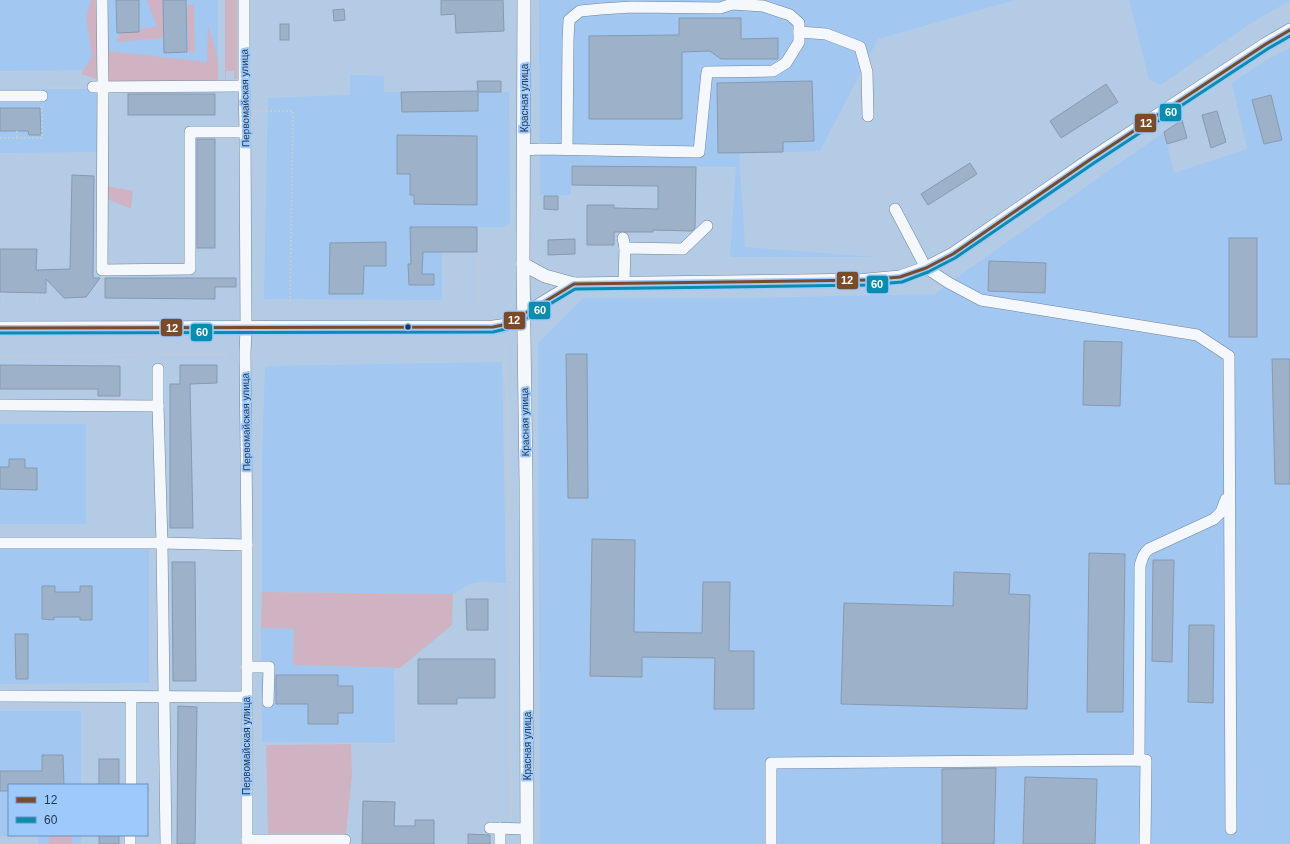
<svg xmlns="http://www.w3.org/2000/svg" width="1290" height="844" font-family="Arial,sans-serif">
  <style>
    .built { fill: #a2c7f1 }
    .green { fill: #cfb3c3 }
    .building { fill: #9db2c9; stroke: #859ab1 }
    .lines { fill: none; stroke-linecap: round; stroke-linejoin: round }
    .minor-casing { stroke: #6f849b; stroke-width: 12 }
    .major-casing { stroke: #6f849b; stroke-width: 14 }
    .path { stroke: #c3cbd3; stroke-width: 2; stroke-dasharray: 2 2; stroke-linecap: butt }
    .minor { stroke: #f4f7fb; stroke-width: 11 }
    .major { stroke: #f4f7fb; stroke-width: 13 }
    .bus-1-casing { stroke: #9ec9fc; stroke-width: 6 }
    .bus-2-casing { stroke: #9ec9fc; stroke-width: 6 }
    .bus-1 { stroke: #7a4b2a; stroke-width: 3 }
    .bus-2 { stroke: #098daf; stroke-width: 3 }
    .bus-dot { fill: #233952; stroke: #9ec9fc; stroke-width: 1.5 }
    .labels { text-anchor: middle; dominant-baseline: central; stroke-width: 4; stroke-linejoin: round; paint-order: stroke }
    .street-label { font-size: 10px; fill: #233952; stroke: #9ec9fc }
    .line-badge { stroke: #9ec9fc; stroke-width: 1.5 }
    .badge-label { font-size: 11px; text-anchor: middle; font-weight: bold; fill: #fff }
  </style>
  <rect width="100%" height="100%" fill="#b4cbe6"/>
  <g class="built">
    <path d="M0,0H218V69L0,71Z"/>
    <path d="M539,0H1015L878,39L820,151L739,154L745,247L875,257H730L736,167L571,165V195H540Z"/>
    <path d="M1129,0H1290V1L1259,18L1160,85L1149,79Z"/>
    <path d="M1290,48V844H540L538,343L583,298H749L935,294L949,283L1164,132L1174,173L1247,149L1232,83L1270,58Z"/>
    <path d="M350,75L384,76V92H509L510,223L503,227H477V252H442V300L264,299L268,98L350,95Z"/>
    <path d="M0,89H98V152L0,153Z"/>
    <path d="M502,362L506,583L480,582L469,584L453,594L262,592V462L265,366Z"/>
    <rect x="0" y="424" width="86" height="100"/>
    <path d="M0,548H149V683L0,684Z"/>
    <path d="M261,628L294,629V665L394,668L395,743L262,742Z"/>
    <path d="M0,711H81V785H9V835H81V844H38V836H0Z"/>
  </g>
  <g class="green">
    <path d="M91,0H102L107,51L207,62L208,25L218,60V86L127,89L81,74L92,56L86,18Z"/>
    <path d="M147,0H163L164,38L117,42L119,33L125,32L157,26Z"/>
    <path d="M225,0H237V79H234V71H226V79H225Z"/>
    <path d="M187,5H194L195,52H188Z"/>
    <path d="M106,186L133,191L131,209L98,195Z"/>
    <path d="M262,592L453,594L452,625L400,668L293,665L294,629L261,628Z"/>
    <path d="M351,744L352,775L346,835L268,834L266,745Z"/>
    <rect x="49" y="835" width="23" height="9"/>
  </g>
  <g class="building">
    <path d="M116,0H139V32L117,33Z"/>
    <path d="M163,0H186L187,52L164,53Z"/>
    <path d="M441,0H503L504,31L456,33L455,14L441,15Z"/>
    <path d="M344,9L345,20L334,21L333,10Z"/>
    <path d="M679,18H741V39L778,38V59H721L710,51L682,52V119H589V36L679,35Z"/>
    <rect x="280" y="24" width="9" height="16"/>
    <path d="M477,81H501V92H478V111L402,112L401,92L478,91Z"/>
    <path d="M812,81L814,141L783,142V152L718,153L717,83Z"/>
    <path d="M1106,84L1118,102L1061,138L1050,121Z"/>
    <rect x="128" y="94" width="87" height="21"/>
    <path d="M1271,95L1282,140L1264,144L1252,100Z"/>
    <path d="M0,108H40L41,135H29L28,131H0Z"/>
    <path d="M1217,111L1226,142L1211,148L1202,115Z"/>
    <path d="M1182,120L1187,138L1167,144L1164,132Z"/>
    <path d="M397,135L477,136V205L414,204V195H410V174H397Z"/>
    <rect x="197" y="139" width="18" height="109"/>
    <path d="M970,163L977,174L928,205L921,194Z"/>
    <path d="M572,166L696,167L695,228L692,231L653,230V232H614V245H587V205H614V208L658,209V186L572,185Z"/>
    <path d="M72,175L94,176L93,278H100L86,297L64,298L46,279V293L0,292V249H37L36,270L70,269Z"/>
    <path d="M544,196H558V210L544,209Z"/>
    <path d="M410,227H477V252H423L422,274H434V285H409L408,264H411Z"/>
    <rect x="1229" y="238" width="28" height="99"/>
    <path d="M575,239V254L548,255V240Z"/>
    <path d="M386,242V266H364L363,294H329L330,243Z"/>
    <path d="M989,261L1046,263L1045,293L988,291Z"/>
    <path d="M105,278H236V287H215V299L105,298Z"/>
    <path d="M1084,341L1122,342L1120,406L1083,405Z"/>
    <path d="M566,354H587L588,498H568Z"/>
    <path d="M1272,359H1290V484H1275Z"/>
    <path d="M0,365L120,366V396H98V389H0Z"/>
    <path d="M180,365H217V383L190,384L193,528H170V384H180Z"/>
    <path d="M9,459H25V468H37V490L0,489V467H9Z"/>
    <path d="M592,539L635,540L634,632L702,633L703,582H730L729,651H754V709H714L715,658L642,657V677L590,676Z"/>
    <path d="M1089,553L1125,554L1123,712H1087Z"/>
    <path d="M1153,560H1174L1172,662L1152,661Z"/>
    <path d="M172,562H195L196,681H173Z"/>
    <path d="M954,572L1010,574L1009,594L1030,595L1027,709L841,704L844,603L953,606Z"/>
    <path d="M42,586H55V592H80V586H92V620H80V617H54V620L42,619Z"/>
    <path d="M466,599H488V630H467Z"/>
    <path d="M1189,625H1214L1213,703L1188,702Z"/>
    <path d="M15,634H28V679H16Z"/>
    <path d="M418,659H495V698H457V704H418Z"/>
    <path d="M276,675H338V686H353V713H338V724H308V704H276Z"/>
    <path d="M178,706L197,707L195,844H177Z"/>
    <path d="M42,755H63L64,785H9V791H0V771H42Z"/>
    <rect x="99" y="759" width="20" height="26"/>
    <path d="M996,768L994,844H942V769Z"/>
    <path d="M1025,777L1097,779L1095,844H1023Z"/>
    <path d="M363,801L395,802L394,826H415V820H434V844H362Z"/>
    <path d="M468,834L490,835V844H468Z"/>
    <rect x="99" y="835" width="20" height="9"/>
  </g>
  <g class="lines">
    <defs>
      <g id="minor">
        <path d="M102,0L103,87L102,270L190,269V132H245"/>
        <path d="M244,0V86L245,132L246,328L245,354L247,545V844"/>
        <path d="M799,32L826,34L860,47L867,72L868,116"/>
        <path d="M93,87L244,86"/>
        <path d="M0,96H42"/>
        <path d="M524,150L540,149L699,152L707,72L773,71L786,63L799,42V23L790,15L763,6L732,4L720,8L632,7L601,9L580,11L569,20L568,40L567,149"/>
        <path d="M895,209L926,268L949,283L981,300L1197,335L1229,356L1231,829"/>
        <path d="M623,238L625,248"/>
        <path d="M624,283L625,248L683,249L707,226"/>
        <path d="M0,405L158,406L162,543L166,844"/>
        <path d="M158,406V369"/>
        <path d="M0,543H162L247,545"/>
        <path d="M247,667H269L268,702"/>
        <path d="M0,696L246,697"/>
        <path d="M1139,760L1140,566C1142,559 1143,554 1149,549L1214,519L1221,512L1226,499"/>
        <path d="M131,785V697"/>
        <path d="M490,828L527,829"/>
        <path d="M247,840H345"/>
        <path d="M130,844V835"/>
        <path d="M500,844V828"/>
        <path d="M771,844V763L1146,760L1145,844"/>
      </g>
      <g id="major">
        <path d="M524,0L523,264L526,482L527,844"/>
        <path d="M523,264L545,276L574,284"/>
        <path d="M0,328L493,327L501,326L508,324L574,284L867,280L900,277L926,268L953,254L1091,159L1266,44L1290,30"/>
      </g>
    </defs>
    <use href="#minor" class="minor-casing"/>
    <use href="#major" class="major-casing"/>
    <g class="path">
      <path d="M47,87H83"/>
      <path d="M254,111H293L290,305"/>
      <path d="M17,131V138"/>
      <path d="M0,138H42V105"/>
      <path d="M3,303V292"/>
      <path d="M37,304V293"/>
      <path d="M478,306L479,242"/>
      <path d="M506,347L510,556L511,818"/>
      <path d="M0,357L159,354H227"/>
    </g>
    <use href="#minor" class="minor"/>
    <use href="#major" class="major"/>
    <defs>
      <path id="bus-1" d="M0,328L493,327L508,324L574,284L867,280L900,277L926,268L953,254L1091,159L1266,44L1290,30"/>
      <path id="bus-2" d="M0,333L493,332L510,328L575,289L867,285L902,282L928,272L955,258L1094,163L1269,48L1290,36"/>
    </defs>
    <use href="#bus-1" class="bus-1-casing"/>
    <use href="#bus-2" class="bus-2-casing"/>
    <use href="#bus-1" class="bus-1"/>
    <use href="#bus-2" class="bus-2"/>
  </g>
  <circle class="bus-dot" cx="408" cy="327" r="3.5"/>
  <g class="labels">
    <g class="street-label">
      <text transform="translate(245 98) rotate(-91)">Первомайская улица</text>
      <text transform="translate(524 98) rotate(-90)">Красная улица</text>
      <text transform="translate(246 422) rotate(-91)">Первомайская улица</text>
      <text transform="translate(525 422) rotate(-91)">Красная улица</text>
      <text transform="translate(246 746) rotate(-90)">Первомайская улица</text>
      <text transform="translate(527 746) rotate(-90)">Красная улица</text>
    </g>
  </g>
  <g class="line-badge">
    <rect x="1159" y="103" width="23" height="19" rx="4" fill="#098daf"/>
    <rect x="1134" y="113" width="23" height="20" rx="4" fill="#7a4b2a"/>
    <rect x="836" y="271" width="23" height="19" rx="4" fill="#7a4b2a"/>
    <rect x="866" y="275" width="23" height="19" rx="4" fill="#098daf"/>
    <rect x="528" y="301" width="23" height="19" rx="4" fill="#098daf"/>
    <rect x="503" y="311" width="23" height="19" rx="4" fill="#7a4b2a"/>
    <rect x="160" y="318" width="23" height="19" rx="4" fill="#7a4b2a"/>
    <rect x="190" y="323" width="23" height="19" rx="4" fill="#098daf"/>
  </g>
  <g class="badge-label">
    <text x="1171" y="116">60</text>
    <text x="1146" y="127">12</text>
    <text x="847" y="284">12</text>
    <text x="877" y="288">60</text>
    <text x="540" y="314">60</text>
    <text x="514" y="324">12</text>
    <text x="172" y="332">12</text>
    <text x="202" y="336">60</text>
  </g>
  <rect x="8" y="784" width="140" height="52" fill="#9ec9fc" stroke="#6d8fb8"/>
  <rect x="16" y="797" width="20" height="6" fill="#7a4b2a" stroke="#6d8fb8"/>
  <text x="44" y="804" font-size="12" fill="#233952">12</text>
  <rect x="16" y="817" width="20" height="6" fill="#098daf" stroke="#6d8fb8"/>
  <text x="44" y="824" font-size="12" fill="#233952">60</text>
</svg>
